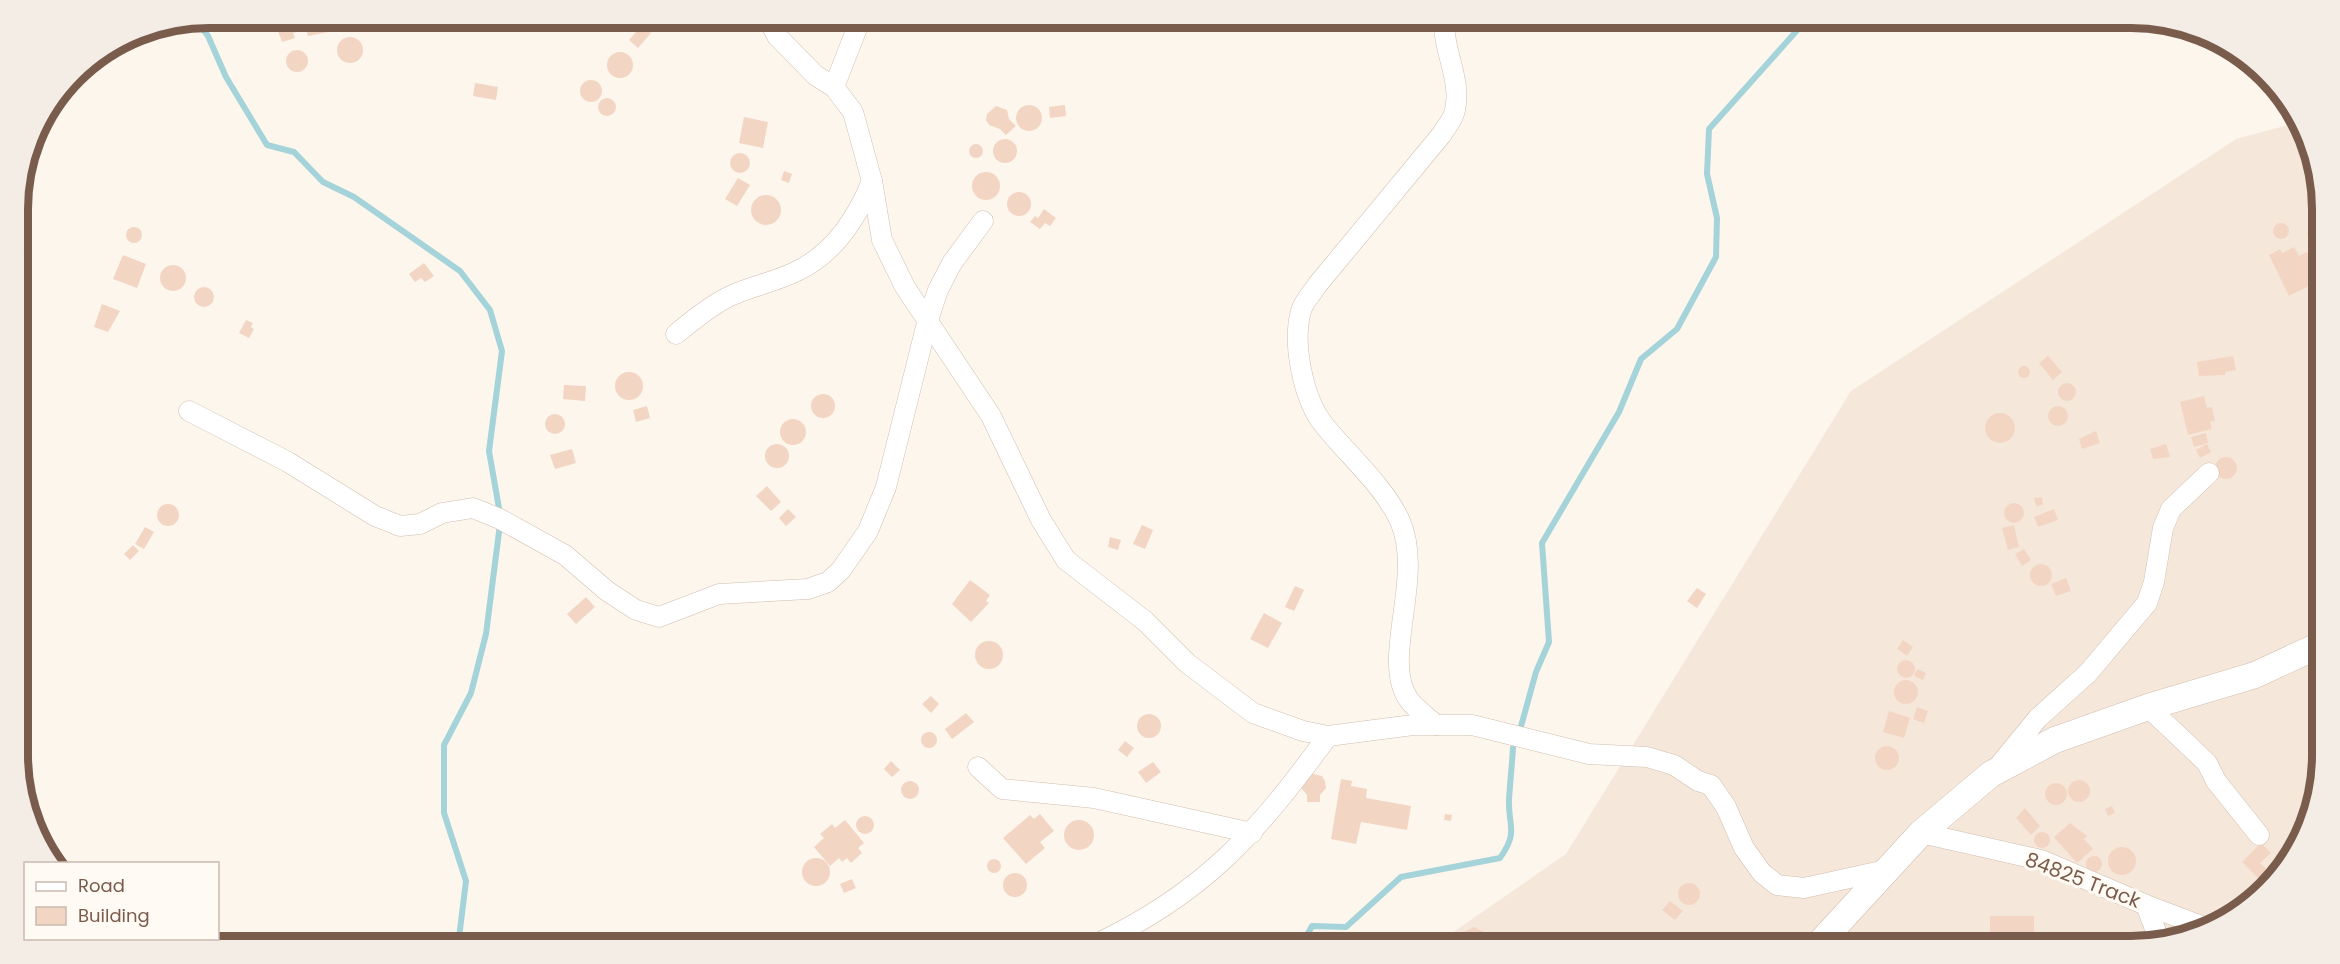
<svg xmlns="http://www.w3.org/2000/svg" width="2340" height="964" font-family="Poppins,sans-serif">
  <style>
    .residential { fill: #f5e8da }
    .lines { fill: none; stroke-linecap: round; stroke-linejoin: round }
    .stream { stroke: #a5d3da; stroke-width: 6 }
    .building { fill: #f3d5c3 }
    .minor-casing { stroke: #d1beb0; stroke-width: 21 }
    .tertiary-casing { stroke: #d1beb0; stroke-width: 27 }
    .minor { stroke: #fff; stroke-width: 20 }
    .tertiary { stroke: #fff; stroke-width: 26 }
    .labels { text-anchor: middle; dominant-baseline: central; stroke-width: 6; stroke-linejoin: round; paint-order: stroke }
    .street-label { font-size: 20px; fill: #7a5c4d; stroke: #fffaf3 }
    .rim { fill: none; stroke: #7a5c4d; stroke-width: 8 }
  </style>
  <rect width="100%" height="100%" fill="#fdf6ec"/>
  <path class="residential" d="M2295,123L2320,185L2322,754L2308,827L2247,907L2192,936L2142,946H1433L1566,854L1851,391L2236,139Z"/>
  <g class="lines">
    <g class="stream">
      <path d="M197,21L208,36L226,77L267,145L294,152L323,182L354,197L460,271L490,310L502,351L489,451L500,514"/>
      <path d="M1520,730L1536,672L1549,642L1542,543L1619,412L1641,359L1677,329L1716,257L1717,218L1707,174L1709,129L1808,18"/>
      <path d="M458,946L466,881L444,813V745L471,693L486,634L500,524"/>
      <path d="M1301,946L1312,926L1346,927L1401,877L1500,858C1519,831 1508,827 1509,800C1510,783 1512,765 1513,748"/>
    </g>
  </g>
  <g class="building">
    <path d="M314,18H357L358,26L308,36L304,20Z"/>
    <path d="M547,18H571L553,31L545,20Z"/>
    <path d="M299,20L303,30L293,33L295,38L282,42L277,28Z"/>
    <path d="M642,25L651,33L638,48L629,40Z"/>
    <circle cx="350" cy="50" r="13"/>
    <circle cx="297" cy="61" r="11"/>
    <circle cx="620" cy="65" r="13"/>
    <circle cx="591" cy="91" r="11"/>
    <path d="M475,83L498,87L496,100L473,96Z"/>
    <circle cx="607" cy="107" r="9"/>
    <circle cx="1029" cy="118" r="13"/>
    <path d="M1065,105L1066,116L1050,118L1049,107Z"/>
    <path d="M996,106L1007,110L1009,119L1016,126L1006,135L1000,129L989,125L986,120L987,114Z"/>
    <path d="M744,117L768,122L763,148L739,143Z"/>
    <circle cx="1005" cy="151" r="12"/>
    <circle cx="976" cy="151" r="7"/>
    <circle cx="740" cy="163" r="10"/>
    <path d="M784,171L792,174L789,183L781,180Z"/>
    <circle cx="986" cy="186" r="14"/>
    <path d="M738,178L750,185L737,206L725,199Z"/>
    <circle cx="1019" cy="204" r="12"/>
    <circle cx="766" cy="210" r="15"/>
    <path d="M1044,209L1056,218L1050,226L1045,223L1040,229L1030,222L1035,216L1038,218Z"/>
    <path d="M2320,209L2321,243L2318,244L2317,241L2307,235L2309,225Z"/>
    <circle cx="2281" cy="231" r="8"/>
    <circle cx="134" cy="235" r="8"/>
    <path d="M2294,247L2299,256L2307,252L2321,274V280L2289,296L2269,255L2280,249L2282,253Z"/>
    <path d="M123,255L146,264L137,288L113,279Z"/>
    <path d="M424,263L434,276L425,282L421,278L415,282L409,274Z"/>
    <circle cx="173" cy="278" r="13"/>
    <circle cx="204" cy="297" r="10"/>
    <path d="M102,304L120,311L108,332L94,327Z"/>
    <path d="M246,320L253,323L251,327L254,329L249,338L239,333Z"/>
    <path d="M2048,356L2062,372L2053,380L2039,363Z"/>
    <path d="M2233,356L2236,370L2225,372V375L2199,376L2197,362Z"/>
    <circle cx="2024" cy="372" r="6"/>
    <circle cx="629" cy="386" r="14"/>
    <circle cx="2067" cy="392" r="9"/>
    <path d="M564,385L586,386L585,401L563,399Z"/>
    <circle cx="823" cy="406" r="12"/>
    <path d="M2204,396L2207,408L2212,407L2215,421L2210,422L2212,429L2188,435L2180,402Z"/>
    <path d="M647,406L650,418L636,422L633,410Z"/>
    <circle cx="2058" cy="416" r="10"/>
    <circle cx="2000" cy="428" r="15"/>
    <circle cx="555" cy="424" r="10"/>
    <circle cx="793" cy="432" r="13"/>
    <path d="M2096,431L2100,443L2082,449L2079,439Z"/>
    <path d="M2206,433L2208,443L2194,447L2191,437Z"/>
    <circle cx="777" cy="456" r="12"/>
    <path d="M2166,444L2170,457L2153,459L2150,449Z"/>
    <path d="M2207,444L2211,452L2200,458L2196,450Z"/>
    <path d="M572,449L576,463L555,469L550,455Z"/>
    <circle cx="2226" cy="468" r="11"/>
    <path d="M767,486L781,502L771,511L756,496Z"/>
    <path d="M2042,497L2043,505L2036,506L2034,498Z"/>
    <circle cx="2014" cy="513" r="10"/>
    <circle cx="168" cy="515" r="11"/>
    <path d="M788,509L796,517L786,526L779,518Z"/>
    <path d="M2054,509L2058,520L2038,527L2034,517Z"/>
    <path d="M1142,525L1153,530L1145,549L1133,544Z"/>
    <path d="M2014,525L2019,547L2008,550L2002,528Z"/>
    <path d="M145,527L154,532L144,549L135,544Z"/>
    <path d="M1110,537L1121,540L1118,550L1108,547Z"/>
    <path d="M133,545L139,551L130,560L124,554Z"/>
    <path d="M2024,549L2031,560L2022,566L2015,554Z"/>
    <circle cx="2041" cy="575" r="11"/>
    <path d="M2066,578L2071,591L2056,596L2051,584Z"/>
    <path d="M970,580L990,595L986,601L989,603L971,622L952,604Z"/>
    <path d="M1295,586L1304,590L1294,611L1285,607Z"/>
    <path d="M1697,588L1706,594L1697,608L1687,601Z"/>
    <path d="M586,597L595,607L576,624L567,614Z"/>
    <path d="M1264,613L1282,623L1268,648L1250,639Z"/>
    <path d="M1903,640L1913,647L1907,656L1897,649Z"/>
    <circle cx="989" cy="655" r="14"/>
    <circle cx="1906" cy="669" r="9"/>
    <path d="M1917,669L1926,673L1923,680L1914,676Z"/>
    <circle cx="1906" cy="692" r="12"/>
    <path d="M931,696L939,704L931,713L922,704Z"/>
    <path d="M1917,707L1928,711L1924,723L1913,719Z"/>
    <path d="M1889,711L1910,718L1904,738L1883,732Z"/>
    <path d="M966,713L974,722L952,739L945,729Z"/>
    <circle cx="1149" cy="726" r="12"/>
    <circle cx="929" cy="740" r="8"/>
    <path d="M1125,741L1134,748L1127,757L1118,750Z"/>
    <circle cx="1887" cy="758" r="12"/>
    <path d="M891,761L900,770L892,777L884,769Z"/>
    <path d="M1153,762L1161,772L1146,783L1138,772Z"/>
    <path d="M1309,773L1322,776L1325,781L1326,788L1320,795V802H1307V795L1302,789L1301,783Z"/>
    <path d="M1341,779L1352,781L1351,786L1367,789L1366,798L1411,806L1407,830L1361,822L1356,844L1331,839Z"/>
    <circle cx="2079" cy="791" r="11"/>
    <circle cx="910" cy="790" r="9"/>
    <circle cx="2056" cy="794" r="11"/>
    <path d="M2112,806L2115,813L2108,816L2105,809Z"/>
    <path d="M2025,808L2040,826L2031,835L2016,818Z"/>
    <path d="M1040,814L1054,831L1040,842L1045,848L1026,864L1003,838L1030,815L1034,819Z"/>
    <path d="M1445,814L1452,815L1451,821L1444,820Z"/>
    <circle cx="865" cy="825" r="9"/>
    <path d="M845,820L864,843L858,848L862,853L851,863L847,858L842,862L839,858L830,866L814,847L824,838L820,834L832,824L835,828Z"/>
    <circle cx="1079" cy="835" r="15"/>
    <path d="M2070,823L2087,836L2084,839L2093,849L2077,863L2054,837Z"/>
    <circle cx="2042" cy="840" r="8"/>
    <path d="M2261,843L2271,853L2260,863L2269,872L2260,880L2242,862Z"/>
    <circle cx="2122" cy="861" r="14"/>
    <circle cx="2094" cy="864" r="8"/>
    <circle cx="816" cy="872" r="14"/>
    <circle cx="994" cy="866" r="7"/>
    <circle cx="1015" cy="885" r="12"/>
    <path d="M852,879L856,888L844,893L840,884Z"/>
    <circle cx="1689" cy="894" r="11"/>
    <path d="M1670,901L1683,911L1675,920L1662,910Z"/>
    <path d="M1990,916H2034V942L1990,943Z"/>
    <path d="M1474,927L1486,933L1488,946H1459L1462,933Z"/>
    <path d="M1965,934L1967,943L1959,944L1958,935Z"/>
    <path d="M1640,935L1649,940L1652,946H1626L1629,939Z"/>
    <path d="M1663,940L1669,946H1653L1658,940Z"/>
  </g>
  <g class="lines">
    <defs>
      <g id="minor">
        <path d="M768,18L777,36L815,75L834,87L853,112L872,181L882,240L905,287L991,416L1041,520L1066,560L1145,621L1187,663L1253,713L1303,731L1328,736L1413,725H1472L1589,754L1647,757L1674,765L1698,781L1711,785L1726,807L1744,848L1762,873L1777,885L1804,888L1886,870"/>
        <path d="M834,87L861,18"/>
        <path d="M676,334C693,320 709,307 728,297C750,286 776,282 797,271C835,253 857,218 872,181"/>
        <path d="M189,411L288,462L375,516L400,526L420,524L442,513L473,508L500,519L565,555L607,591L636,610L659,617L719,594L808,589L828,582L841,570L868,531L886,487L927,323L938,290L952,263L983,221"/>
        <path d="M2148,707L2207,763L2216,781L2259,835"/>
        <path d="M1436,725C1427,717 1416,709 1409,700C1380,660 1425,578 1400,521C1385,487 1347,454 1324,425C1303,399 1292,343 1301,311C1303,302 1313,292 1318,284L1442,134C1446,127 1454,118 1455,110C1462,79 1442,49 1444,18"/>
        <path d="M978,767L1002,789L1094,798L1252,833"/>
        <path d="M1997,768L2038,718L2088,673L2147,603L2154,582L2163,528L2171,509L2209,473"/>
        <path d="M1921,833L2041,860L2146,905L2207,928"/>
        <path d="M2146,905L2160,942"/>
        <path d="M1092,946C1204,894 1256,834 1328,736"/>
      </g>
      <path id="tertiary" d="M1817,946L1921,833L1991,774L2055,740L2148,707L2255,675L2322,644"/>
    </defs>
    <use href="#minor" class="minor-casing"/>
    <use href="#tertiary" class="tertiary-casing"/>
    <use href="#minor" class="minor"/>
    <use href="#tertiary" class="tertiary"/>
  </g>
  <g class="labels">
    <g class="street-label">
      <text transform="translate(2083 880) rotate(21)">84825 Track</text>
    </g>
  </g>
  <path d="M0 0H2340V964H0ZM209 28H2131A181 181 0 0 1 2312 209V755A181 181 0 0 1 2131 936H209A181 181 0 0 1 28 755V209A181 181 0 0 1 209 28Z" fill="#f4ede6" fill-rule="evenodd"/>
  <path class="rim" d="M209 28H2131A181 181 0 0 1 2312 209V755A181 181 0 0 1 2131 936H209A181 181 0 0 1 28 755V209A181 181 0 0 1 209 28Z"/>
  <rect x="24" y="862" width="195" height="78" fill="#fffaf3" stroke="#cabbb1" stroke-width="1.5"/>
  <rect x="36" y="882" width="30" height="9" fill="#ffffff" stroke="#cabbb1" stroke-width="1.5"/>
  <text x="78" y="892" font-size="18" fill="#7a5c4d">Road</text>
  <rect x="36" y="907" width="30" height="18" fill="#f3d5c3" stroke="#cabbb1" stroke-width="1.5"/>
  <text x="78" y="922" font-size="18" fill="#7a5c4d">Building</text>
</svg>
